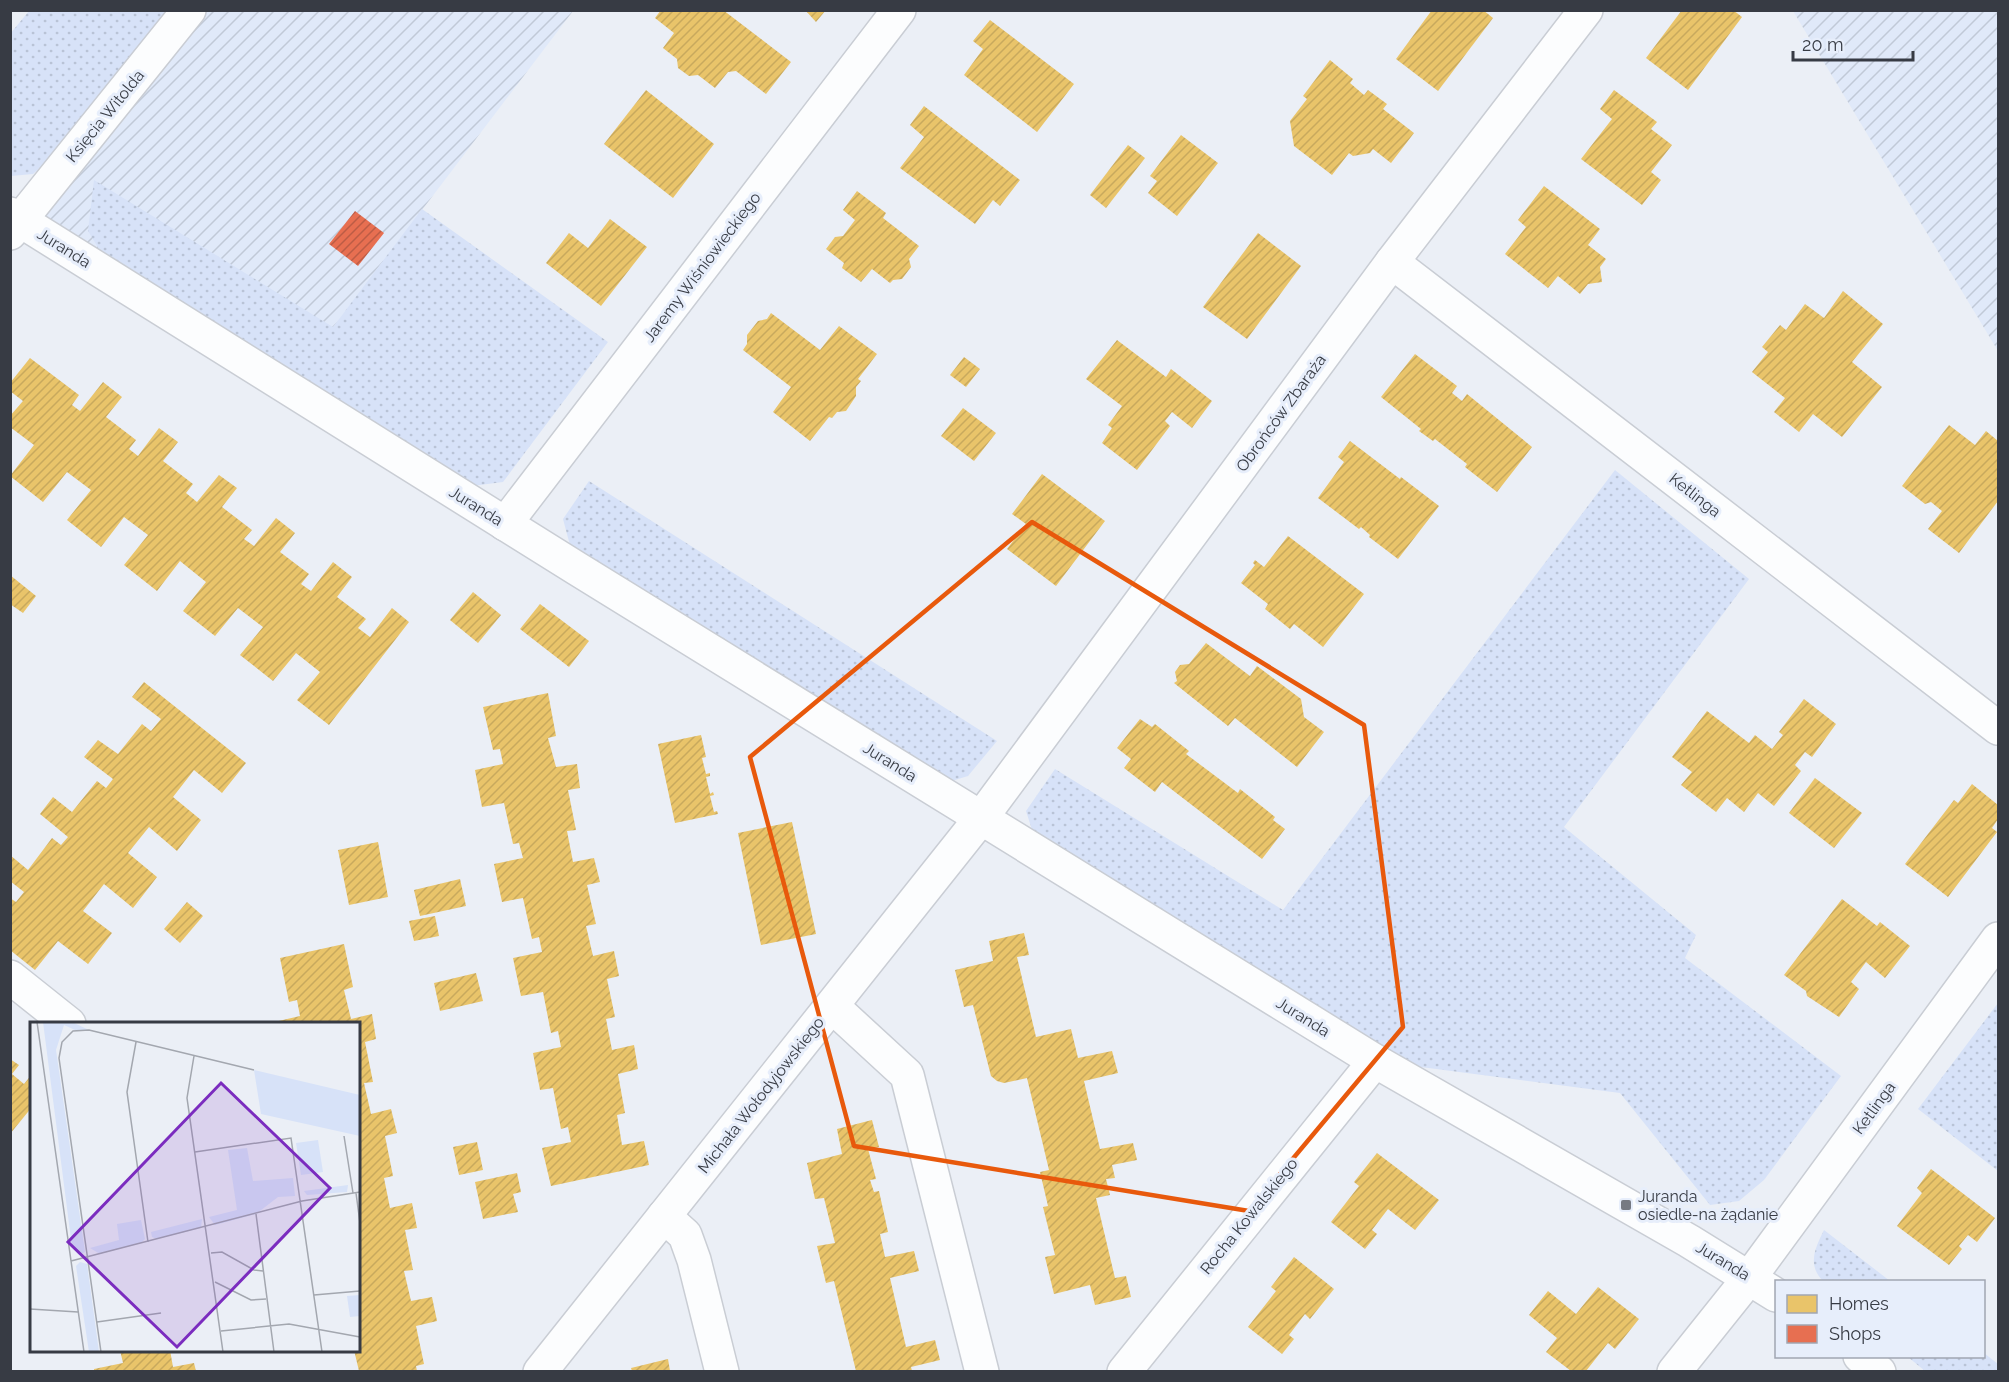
<svg xmlns="http://www.w3.org/2000/svg" width="2009" height="1382" font-family="Raleway,sans-serif">
  <style>
    .industrial { fill: url(#industrial-furrows) }
    .grass { fill: url(#grass-dots) }
    .homes { fill: url(#homes-hatch) }
    .shops { fill: url(#shops-hatch) }
    .lines { fill: none; stroke-linecap: round; stroke-linejoin: round }
    .minor-casing { stroke: #c9cdd4; stroke-width: 36 }
    .minor { stroke: #fcfdfe; stroke-width: 33 }
    .marked { fill: none; stroke: #e8590c; stroke-width: 4.5; stroke-linejoin: round }
    .poi-dot { fill: #767a82; stroke: #e7eefb; stroke-width: 2 }
    .labels { text-anchor: middle; dominant-baseline: central; stroke-width: 6; stroke-linejoin: round; paint-order: stroke }
    .street-label { font-size: 16px; fill: #373b44; stroke: #e7eefb }
    .poi-label { font-size: 16px; fill: #373b44; stroke: #e7eefb; text-anchor: start }
    .inset-road { fill: none; stroke: #a3a7af; stroke-width: 1.5 }
    .view { fill: #7b2cbf; fill-opacity: 0.15; stroke: #7b2cbf; stroke-width: 3 }
    .inset-edge { fill: none; stroke: #373b44; stroke-width: 3 }
  </style>
  <defs>
    <pattern id="industrial-furrows" width="10" height="10" patternUnits="userSpaceOnUse" patternTransform="scale(1.5)"><rect width="10" height="10" fill="#e0e9f9"/><path d="M-1 1l2-2M0 10L10 0M9 11l2-2" fill="none" stroke="#c1c9d7"/></pattern>
    <pattern id="grass-dots" width="8" height="8" patternUnits="userSpaceOnUse" patternTransform="scale(1.5)"><rect width="8" height="8" fill="#d7e2f8"/><path d="M2 2h.1M6 6h.1" fill="none" stroke="#b9c3d6" stroke-width="1.8" stroke-linecap="round"/></pattern>
    <pattern id="homes-hatch" width="6" height="6" patternUnits="userSpaceOnUse" patternTransform="scale(1.5)"><rect width="6" height="6" fill="#e9c46a"/><path d="M-1 1l2-2M0 6l6-6M5 7l2-2" fill="none" stroke="#c8a95d"/></pattern>
    <pattern id="shops-hatch" width="6" height="6" patternUnits="userSpaceOnUse" patternTransform="scale(1.5)"><rect width="6" height="6" fill="#e76f51"/><path d="M-1 1l2-2M0 6l6-6M5 7l2-2" fill="none" stroke="#bc5c45"/></pattern>
  </defs>
  <rect width="100%" height="100%" fill="#ebeff6"/>
  <g class="industrial">
    <path d="M189,11H573L287,388L20,221Z"/>
    <path d="M1793,11H1998V351Z"/>
  </g>
  <g class="grass">
    <path d="M29,11H168L52,157L33,174L11,176L10,34Z"/>
    <path d="M94,180L333,327L422,209L608,342L503,482L449,489L119,282L88,231Z"/>
    <path d="M1615,470L1749,579L1564,827L1696,935L1685,958L1841,1076L1764,1180L1739,1201L1710,1205L1620,1093L1375,1061L1040,855L1026,811L1055,769L1283,910Z"/>
    <path d="M589,481L997,741L968,776L932,787L576,568L563,519Z"/>
    <path d="M1998,1003V1171L1918,1109Z"/>
    <path d="M1824,1230L1890,1281H1823C1807,1265 1815,1248 1824,1230Z"/>
    <path d="M1984,1353L1998,1364V1371H1925L1908,1357L1984,1356Z"/>
  </g>
  <g class="homes">
    <path d="M661,10H723L791,62L766,94L736,71L728,72L715,88L698,75L689,76L678,68L677,59L663,48L674,33L655,18Z"/>
    <path d="M805,10H826L816,22Z"/>
    <path d="M1432,10H1483L1493,18L1438,91L1396,59Z"/>
    <path d="M1682,10H1733L1742,17L1688,90L1646,58Z"/>
    <path d="M990,20L1074,84L1037,132L964,75L983,49L973,41Z"/>
    <path d="M1330,60L1353,79L1350,83L1364,95L1368,90L1387,104L1383,109L1414,133L1391,163L1373,149L1370,153L1353,156L1349,153L1332,175L1294,146L1290,121L1307,99L1303,96Z"/>
    <path d="M646,90L714,144L673,198L604,144Z"/>
    <path d="M1614,90L1657,122L1651,129L1672,145L1651,172L1661,180L1642,205L1581,159L1612,119L1600,109Z"/>
    <path d="M924,106L1020,180L1000,206L993,200L975,224L900,168L924,137L910,125Z"/>
    <path d="M1181,135L1218,163L1177,216L1148,193L1157,181L1150,176Z"/>
    <path d="M1128,145L1145,158L1106,208L1090,195Z"/>
    <path d="M1544,186L1600,229L1588,245L1606,259L1600,267L1602,282L1588,284L1580,294L1558,276L1548,288L1505,254L1526,227L1518,220Z"/>
    <path d="M857,191L886,213L883,218L919,246L909,259L911,267L902,279L893,280L890,283L872,269L861,282L842,268L844,263L826,249L835,237L843,236L855,220L843,210Z"/>
    <path d="M610,219L647,247L601,306L546,263L569,233L588,248Z"/>
    <path d="M1258,233L1301,266L1247,339L1203,307Z"/>
    <path d="M1843,291L1883,324L1852,362L1882,387L1842,437L1813,414L1799,432L1774,412L1785,398L1752,372L1768,352L1762,347L1780,325L1786,330L1805,304L1824,318Z"/>
    <path d="M771,313L820,350L839,326L877,354L858,379L861,381L856,387V396L846,411L837,412L832,418L829,417L810,441L773,412L791,387L743,350L747,344V335L758,321L767,319Z"/>
    <path d="M1117,340L1166,377L1171,369L1212,401L1192,428L1172,412L1165,421L1170,426L1137,470L1102,443L1112,428L1108,425L1122,406L1086,379Z"/>
    <path d="M1415,354L1457,386L1452,393L1462,401L1467,394L1532,447L1497,492L1465,467L1467,464L1435,439L1433,441L1419,431L1421,429L1381,397Z"/>
    <path d="M964,357L980,369L966,387L950,375Z"/>
    <path d="M30,358L79,395L72,405L80,411L103,382L122,397L106,417L136,440L129,449L138,456L159,428L178,442L163,461L193,484L186,493L197,502L219,475L237,488L222,507L252,530L244,539L254,546L276,518L295,533L280,552L309,574L301,584L311,591L333,562L352,577L337,597L366,619L358,628L370,637L392,608L409,622L329,725L297,700L320,672L296,653L273,681L240,655L263,627L238,608L215,636L183,611L206,582L180,561L157,591L124,565L148,535L124,517L101,547L67,520L91,490L67,472L43,502L10,476L34,445L10,427V416L23,401L10,391V383Z"/>
    <path d="M963,408L996,433L974,461L941,436Z"/>
    <path d="M1949,425L1975,445L1986,431L1998,441V501L1959,553L1928,529L1942,511L1931,502L1925,504L1902,486Z"/>
    <path d="M1350,441L1400,479L1401,477L1439,506L1398,559L1369,537L1370,535L1361,527L1359,529L1318,498L1344,462L1338,457Z"/>
    <path d="M1042,474L1105,521L1056,586L1007,549L1026,524L1012,514Z"/>
    <path d="M1288,536L1364,594L1323,647L1294,624L1290,629L1265,609L1268,604L1241,583L1255,565L1253,563L1255,560L1264,567Z"/>
    <path d="M10,575L36,596L23,613L10,604Z"/>
    <path d="M473,592L501,615L478,643L450,620Z"/>
    <path d="M540,604L589,641L569,667L520,629Z"/>
    <path d="M1206,643L1250,676L1257,666L1301,699L1304,717L1324,732L1297,767L1235,718L1228,726L1174,683L1177,681L1175,672L1180,665L1189,664Z"/>
    <path d="M144,682L246,763L222,793L194,770L173,797L201,820L177,851L149,827L128,853L157,877L133,908L104,884L83,911L112,933L88,964L58,941L35,970L10,950V898L16,902L24,892L10,881V855L28,870L52,838L61,845L68,837L40,814L53,797L72,812L97,781L106,788L113,779L84,757L98,740L118,754L142,724L151,731L161,719L132,697Z"/>
    <path d="M548,693L556,736L548,738L556,767L577,764L580,788L568,790L576,830L567,831L573,862L594,858L600,882L587,885L596,924L586,926L593,956L614,951L619,976L607,979L615,1017L606,1019L612,1050L634,1045L638,1069L618,1074L625,1113L617,1115L622,1145L644,1141L649,1165L551,1186L542,1148L571,1142L568,1127L561,1129L553,1088L540,1090L533,1053L561,1047L558,1031L551,1033L543,992L521,996L513,958L542,952L539,937L532,939L523,898L502,902L494,864L523,858L519,843L513,844L504,803L482,807L475,770L503,764L500,749L493,750L483,707Z"/>
    <path d="M1804,699L1836,724L1812,757L1805,752L1795,765L1801,771L1774,806L1758,793L1744,812L1727,798L1716,812L1681,785L1692,772L1672,757L1707,711L1749,743L1755,735L1772,749L1783,735L1779,732Z"/>
    <path d="M1140,719L1152,727L1155,724L1189,751L1186,754L1238,793L1240,789L1275,817L1273,820L1285,829L1262,859L1162,782L1155,792L1124,768L1131,759L1117,748Z"/>
    <path d="M701,735L706,757L702,758L706,774L710,773V776L706,777L710,794L713,792L714,795L710,796L714,812L717,811L718,814L675,823L658,744Z"/>
    <path d="M1815,778L1862,813L1834,848L1789,813Z"/>
    <path d="M1972,784L1998,805V819L1992,828L1997,832L1948,897L1905,864L1954,800L1958,803Z"/>
    <path d="M792,822L816,934L761,945L738,833Z"/>
    <path d="M378,842L388,897L349,905L338,850Z"/>
    <path d="M460,879L466,906L420,916L414,890Z"/>
    <path d="M1842,899L1877,926L1880,922L1910,946L1885,978L1866,962L1851,982L1859,989L1839,1017L1807,996L1806,991L1784,975Z"/>
    <path d="M187,902L203,916L180,943L164,929Z"/>
    <path d="M435,916L439,936L414,941L409,921Z"/>
    <path d="M1024,933L1029,955L1017,957L1036,1037L1071,1029L1078,1058L1112,1051L1118,1073L1084,1081L1100,1149L1133,1143L1137,1160L1112,1165L1115,1178L1106,1179L1110,1195L1096,1198L1115,1278L1126,1276L1131,1297L1095,1305L1090,1285L1054,1294L1045,1257L1055,1255L1043,1207L1048,1206L1040,1172L1049,1170L1027,1078L1004,1083L997,1081L991,1076L973,1005L964,1007L955,970L993,961L989,941Z"/>
    <path d="M344,944L353,987L344,990L351,1019L372,1014L376,1039L365,1042L373,1082L364,1083L371,1114L391,1109L397,1133L385,1136L393,1176L384,1178L390,1208L412,1203L417,1228L405,1230L413,1270L404,1271L411,1301L432,1297L437,1321L416,1326L424,1364L416,1366L417,1371H359L354,1350H358L360,1298L358,1023H270L300,1016L297,1000L289,1002L280,958Z"/>
    <path d="M476,973L483,1001L440,1011L434,983Z"/>
    <path d="M10,1059L19,1065L12,1074L24,1084L32,1074V1107L10,1134Z"/>
    <path d="M872,1120L879,1147L868,1149L876,1179L870,1180L874,1192L879,1191L888,1232L880,1234L885,1257L914,1251L919,1271L890,1278L906,1347L935,1340L940,1360L911,1367L912,1371H856L834,1281L826,1283L817,1246L835,1243L824,1198L815,1199L807,1163L842,1154L837,1129Z"/>
    <path d="M477,1142L483,1170L459,1175L453,1147Z"/>
    <path d="M1377,1153L1439,1200L1415,1230L1388,1209L1372,1230L1377,1234L1365,1249L1331,1222L1359,1186L1354,1182Z"/>
    <path d="M1931,1169L1995,1218L1977,1242L1968,1235L1959,1246L1962,1249L1949,1265L1897,1226L1922,1193L1917,1188Z"/>
    <path d="M517,1173L521,1192L513,1194L518,1212L483,1219L475,1182Z"/>
    <path d="M1294,1257L1334,1289L1310,1319L1305,1314L1289,1335L1294,1339L1282,1354L1248,1327L1276,1291L1271,1287Z"/>
    <path d="M1598,1287L1639,1319L1615,1349L1608,1343L1586,1371H1571L1546,1352L1557,1338L1529,1315L1548,1291L1576,1314Z"/>
    <path d="M120,1350H170L173,1367L194,1363L196,1371H94V1369L123,1363Z"/>
    <path d="M668,1359L670,1371H632L631,1368Z"/>
  </g>
  <path class="shops" d="M355,211L384,233L358,266L329,244Z"/>
  <g class="lines">
    <defs>
      <g id="minor">
        <path d="M10,214L576,568L1375,1061L1689,1241L1776,1295"/>
        <path d="M10,233L189,10"/>
        <path d="M1392,262L1998,728"/>
        <path d="M505,524L899,10"/>
        <path d="M10,977L69,1024"/>
        <path d="M832,1006L907,1075L982,1372"/>
        <path d="M664,1216L685,1235L694,1260L722,1372"/>
        <path d="M1860,1356L1879,1372"/>
        <path d="M540,1372L981,818L1392,262L1586,10"/>
        <path d="M1124,1372L1375,1061"/>
        <path d="M1674,1372L1750,1277L1998,939"/>
      </g>
    </defs>
    <use href="#minor" class="minor-casing"/>
    <use href="#minor" class="minor"/>
  </g>
  <path class="marked" d="M1032,522L1364,725L1403,1027L1249,1211L854,1146L750,757Z"/>
  <rect class="poi-dot" x="1620" y="1199" width="12" height="12" rx="3"/>
  <g class="labels">
    <g class="street-label">
      <text transform="translate(105 116) rotate(-51)">Księcia Witolda</text>
      <text transform="translate(64 248) rotate(32)">Juranda</text>
      <text transform="translate(702 267) rotate(-53)">Jaremy Wiśniowieckiego</text>
      <text transform="translate(1281 413) rotate(-54)">Obrońców Zbaraża</text>
      <text transform="translate(1695 495) rotate(38)">Ketlinga</text>
      <text transform="translate(476 506) rotate(32)">Juranda</text>
      <text transform="translate(890 762) rotate(32)">Juranda</text>
      <text transform="translate(1303 1017) rotate(32)">Juranda</text>
      <text transform="translate(761 1095) rotate(-52)">Michała Wołodyjowskiego</text>
      <text transform="translate(1874 1108) rotate(-54)">Ketlinga</text>
      <text transform="translate(1249 1216) rotate(-51)">Rocha Kowalskiego</text>
      <text transform="translate(1723 1261) rotate(31)">Juranda</text>
    </g>
    <g class="poi-label">
      <text x="1638" y="1196">Juranda<tspan x="1638" dy="18">osiedle-na żądanie</tspan></text>
    </g>
  </g>
  <g transform="translate(30 1022)">
    <rect width="330" height="330" fill="#ebeff6"/>
    <path d="M13,0H42L59,8H45L34,3L26,28L55,230L49,233L42,225ZM224,48L330,73V114L231,92ZM288,118L293,150L271,153L266,121ZM217,126L223,159L263,156L265,174L248,175L226,192L185,203L179,195L207,188L198,128ZM318,163L317,170L277,173L274,169ZM172,197L171,206L127,217L122,215L121,210ZM111,198L115,217L111,221L70,232L60,226L89,218L87,202ZM50,240L57,242L69,330H59L46,244Z" fill="#d7e2f8"/>
    <path d="M330,273V294L320,295L317,274Z" fill="#d7e2f8"/>
    <path class="inset-road" d="M7,0L54,330M106,20L97,70L118,220M164,34L157,76L193,330M314,114L323,171M165,130L261,116L292,330M326,171L330,201M226,192L244,330M181,231L192,230L224,248L233,249M41,239L272,179L330,170M185,260L221,278L236,277M284,273L330,269M0,287L48,290M67,300L131,291M191,309L259,302L330,315M71,330L29,36L32,20L43,9L59,8L224,48"/>
    <path class="view" d="M191,61L300,166L147,325L38,220Z"/>
    <rect width="330" height="330" class="inset-edge"/>
  </g>
  <rect width="2009" height="1382" fill="none" stroke="#373b44" stroke-width="24"/>
  <rect x="1775" y="1280" width="210" height="78" fill="#e7eefb" stroke="#a1a6b2" stroke-width="1.5"/>
  <rect x="1787" y="1295" width="30" height="18" fill="#e9c46a" stroke="#a1a6b2" stroke-width="1.5"/>
  <text x="1829" y="1310" font-size="18" fill="#373b44">Homes</text>
  <rect x="1787" y="1325" width="30" height="18" fill="#e76f51" stroke="#a1a6b2" stroke-width="1.5"/>
  <text x="1829" y="1340" font-size="18" fill="#373b44">Shops</text>
  <path d="M1793 51v9h120v-9" fill="none" stroke="#373b44" stroke-width="3"/>
  <text x="1802" y="51" font-size="18" fill="#373b44" stroke="#e7eefb" stroke-width="4.5" paint-order="stroke">20 m</text>
</svg>
